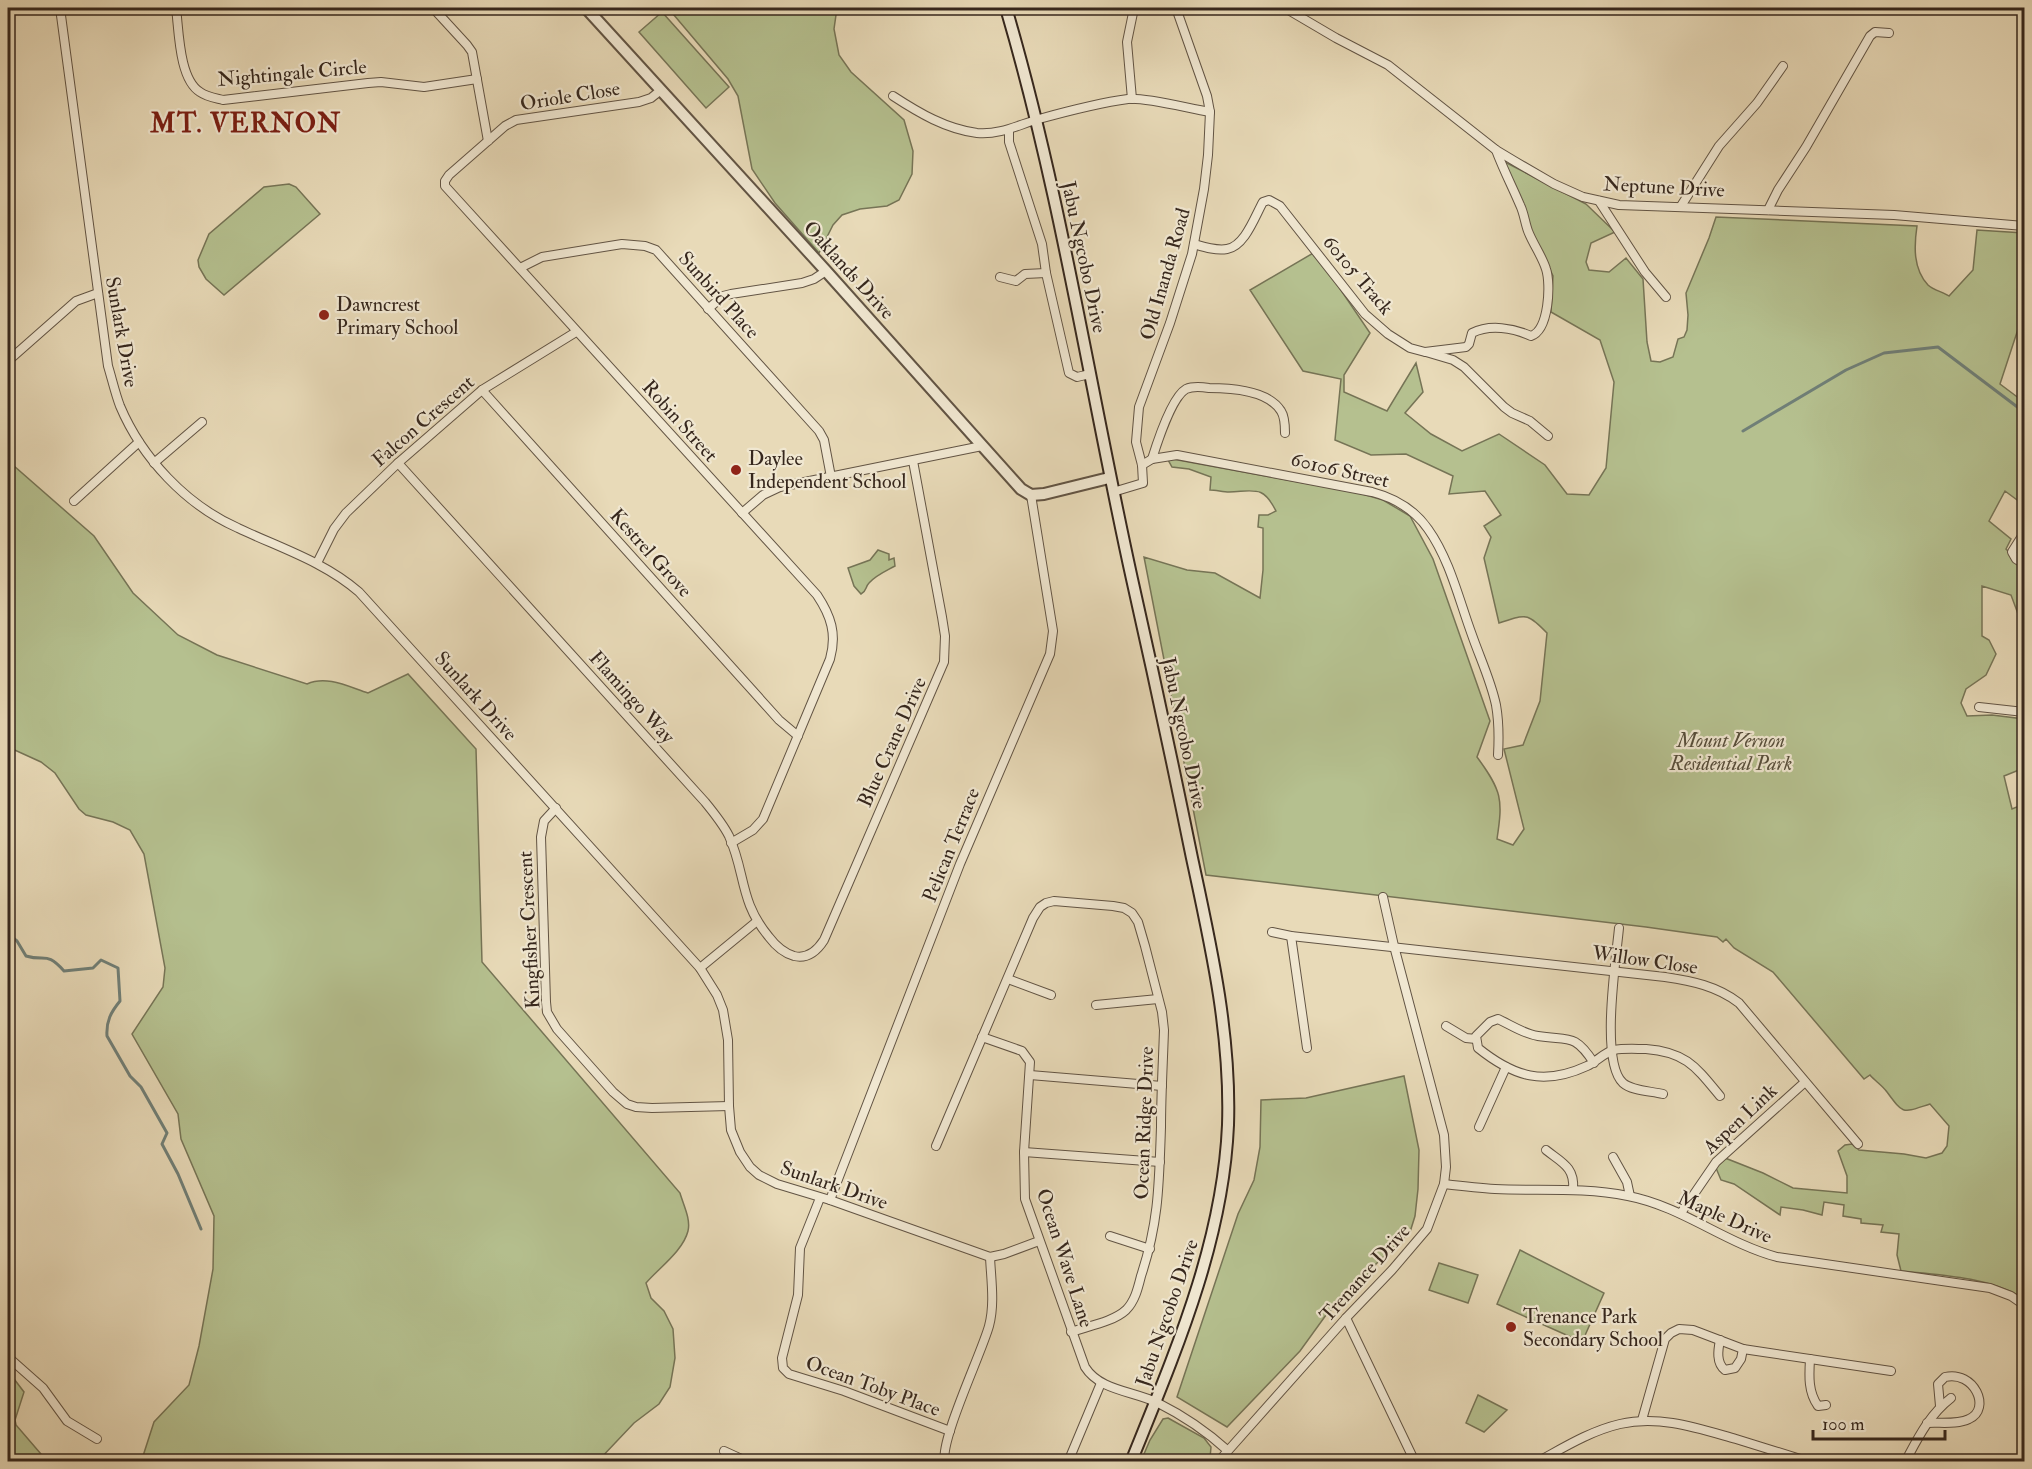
<svg xmlns="http://www.w3.org/2000/svg" width="2032" height="1469" font-family="'IM FELL Double Pica',serif">
  <style>
    .green { fill: #b5c08f; stroke: #767456; stroke-width: 1.5 }
    .lines { fill: none; stroke-linecap: round; stroke-linejoin: round }
    .stream { stroke: #707f77; stroke-width: 3 }
    .minor-casing { stroke: #625444; stroke-width: 10 }
    .tertiary-casing { stroke: #625444; stroke-width: 14 }
    .secondary-casing { stroke: #36271d; stroke-width: 14 }
    .minor { stroke: #f0e7d1; stroke-width: 8 }
    .tertiary { stroke: #f0e7d1; stroke-width: 10 }
    .secondary { stroke: #f0e7d1; stroke-width: 10 }
    .poi-dot { fill: #8f2418; stroke: #f0e7d1; stroke-width: 2 }
    .labels { text-anchor: middle; dominant-baseline: central; stroke-width: 4.5; stroke-linejoin: round; paint-order: stroke }
    .street-label { font-size: 20px; fill: #36271d; stroke: #f0e7d1 }
    .poi-label { font-size: 20px; fill: #36271d; stroke: #f0e7d1; text-anchor: start }
    .park-label { font-size: 20px; font-style: italic; fill: #564d3a; stroke: #f0e7d1 }
    .district-label { font-size: 26px; font-weight: bold; letter-spacing: 1.5px; fill: #7a1f14; stroke: #f0e7d1 }
  </style>
  <rect width="100%" height="100%" fill="#e8dab8"/>
  <filter id="stains"><feTurbulence type="fractalNoise" baseFrequency=".00333" numOctaves="4"/><feColorMatrix values="0 0 0 0 .2 0 0 0 0 .09 0 0 0 0 .02 0 0 0 .5 -.17"/></filter>
  <radialGradient id="worn" r=".72"><stop offset=".6" stop-color="#630" stop-opacity="0"/><stop offset="1" stop-color="#630" stop-opacity=".3"/></radialGradient>
  <g class="green">
    <path d="M668,8H837L834,29L839,55L851,72L904,120L913,151L912,174L899,200L887,206L860,209L842,215L833,225L819,253L775,203L752,169L738,96L728,79Z"/>
    <path d="M662,12L729,87L706,108L639,32Z"/>
    <path d="M1503,161L1586,204L1615,232L1591,243L1586,262L1589,270L1609,272L1626,258L1643,279L1647,342L1651,361L1660,362L1673,357L1678,339L1684,337L1687,330L1688,315L1686,293L1709,238L1716,217L1917,226C1914,246 1913,269 1928,285C1933,290 1943,292 1949,296L1973,270L1977,230L2024,233V311L2000,384L2024,402V505L2005,491L1989,521L2011,539L2006,549L2024,566V630L2011,595L1982,586V636L1989,640L1996,654L1986,675L1966,689L1961,703L1967,716L1992,715L2024,719V768L2004,776L2012,809L2024,804V1298C1987,1277 1943,1275 1901,1271L1897,1255L1899,1234L1881,1232L1883,1225L1861,1223V1219L1843,1216L1844,1205L1824,1202L1822,1215L1803,1210L1781,1207L1780,1215L1734,1184L1721,1180L1716,1168L1725,1158L1763,1173L1793,1188L1847,1193V1176L1838,1151L1845,1145L1852,1144L1859,1150L1904,1154L1926,1158L1942,1153L1947,1146L1949,1126L1930,1104C1902,1113 1904,1115 1887,1092C1882,1085 1875,1081 1870,1075L1864,1079L1773,972L1734,948L1726,939L1723,942L1717,937L1646,927L1206,875L1144,557L1187,570L1215,573L1260,598L1263,570V528L1258,527L1259,515H1268L1276,511C1263,485 1255,491 1229,492C1223,492 1216,490 1210,490L1211,477L1189,469L1172,467L1167,458L1359,493L1383,500L1410,516L1433,559L1490,721L1477,757C1502,791 1503,799 1497,839L1513,845L1524,829L1504,749L1523,745L1540,701L1547,633C1526,611 1526,615 1499,623L1484,558L1491,537L1484,526L1501,515L1485,491L1449,494L1453,476L1406,454L1371,455L1335,440L1341,379L1303,371L1250,290L1315,252L1370,333L1344,375V392L1387,411L1416,363L1423,392L1405,413L1431,434L1462,451L1499,434L1545,465L1567,494L1589,495L1606,468L1614,382L1600,340L1551,312L1553,276L1530,228Z"/>
    <path d="M289,184L296,187L320,214L224,295L206,279L199,267L198,260L209,234L264,187Z"/>
    <path d="M8,466H14L94,536L133,593L178,635L217,655L307,684C327,675 349,687 368,693L408,674L476,749L482,962L680,1193C683,1204 691,1219 688,1231C683,1251 659,1268 646,1283L651,1298L664,1311L673,1329L675,1358L670,1387L659,1404L634,1423L598,1461H138L143,1456L154,1422L189,1385L199,1346L213,1269L214,1216L181,1139L178,1114L132,1034L163,987L165,968L144,854L130,830L113,822L86,815L79,809L55,773L41,762L8,747Z"/>
    <path d="M878,550L889,554V560L894,558L895,566C886,571 876,575 869,583C865,587 867,591 861,594L854,586L848,568L870,560Z"/>
    <path d="M1404,1076L1419,1150L1418,1189L1415,1216L1410,1232L1376,1264L1360,1284L1326,1315L1300,1351L1227,1427L1177,1397L1238,1214L1254,1180L1260,1147L1261,1100L1306,1098Z"/>
    <path d="M1520,1250L1604,1293L1582,1342L1497,1304Z"/>
    <path d="M1439,1263L1478,1275L1468,1303L1429,1290Z"/>
    <path d="M8,1371L24,1392L15,1420L16,1425L47,1461H8Z"/>
    <path d="M1478,1395L1507,1410L1484,1432L1466,1423Z"/>
    <path d="M1168,1418L1204,1438L1211,1447L1210,1458L1208,1461H1141L1150,1440L1163,1419Z"/>
  </g>
  <g class="lines">
    <g class="stream">
      <path d="M1743,431L1846,370L1884,353L1938,347L2024,412"/>
      <path d="M8,934L17,941L26,956C46,962 46,951 64,971L93,968L101,960L118,968L120,1001C111,1012 106,1021 107,1036L130,1076L141,1087L167,1133L162,1144L178,1174L201,1229"/>
    </g>
    <defs>
      <g id="minor">
        <path d="M60,8L108,366C112,379 115,393 120,406C142,458 186,505 238,528C280,548 323,561 359,592L700,968L717,995L723,1010L728,1040L729,1106L731,1130L740,1152L750,1167L759,1175L777,1184L830,1200L990,1257L1004,1254L1039,1241"/>
        <path d="M176,8C179,31 179,79 200,92C207,97 215,98 223,100L368,83L381,82L424,87L477,79"/>
        <path d="M433,8L467,45L472,52L488,141"/>
        <path d="M1285,8L1336,38L1388,65L1496,150L1516,162L1554,184L1583,197L1619,205L1894,215L2024,226"/>
        <path d="M661,90L651,98L639,102L516,120L505,126L449,175L445,181V186L817,595C831,616 837,634 830,659L763,819L753,830L731,843"/>
        <path d="M893,96C919,113 946,129 977,133C1000,135 1018,125 1039,119C1068,111 1098,103 1128,99C1146,97 1190,109 1210,112"/>
        <path d="M1132,99L1127,42L1134,8"/>
        <path d="M1009,130V142L1042,244L1046,273L1069,373L1077,377L1090,374"/>
        <path d="M1599,201L1645,272L1666,297"/>
        <path d="M1681,206L1719,146L1757,103L1783,66"/>
        <path d="M1768,210L1778,190L1806,147L1870,36L1875,32L1889,33"/>
        <path d="M1194,244C1204,247 1216,251 1227,249C1245,246 1255,216 1263,202L1269,200L1280,206L1365,314L1388,334L1410,348L1425,352L1466,347L1469,344L1472,333C1490,324 1513,328 1531,336C1549,330 1551,284 1546,269C1542,256 1533,244 1528,231C1525,223 1524,213 1520,205C1512,186 1503,169 1496,150"/>
        <path d="M520,268L542,257L622,244L645,246L656,250L819,431L824,440L831,477"/>
        <path d="M1000,277L1016,281L1025,274L1046,273"/>
        <path d="M708,309L723,296L731,294L802,283L814,279L826,271"/>
        <path d="M1426,352L1453,360L1464,367L1504,407L1512,413L1530,421L1548,436"/>
        <path d="M8,361L76,301L98,293"/>
        <path d="M482,390L779,720L798,736"/>
        <path d="M1152,459C1157,443 1172,397 1186,389C1193,386 1202,387 1209,388C1230,388 1268,390 1281,411C1285,417 1285,426 1285,433"/>
        <path d="M154,463L202,422"/>
        <path d="M398,463L705,802C714,813 723,824 729,836C746,874 739,901 769,937C775,945 784,953 794,956C807,959 817,951 824,940L944,662L945,636L942,617L913,461"/>
        <path d="M1142,465L1152,459L1177,455L1372,492C1395,498 1414,509 1428,529C1450,560 1459,600 1472,635C1480,658 1491,681 1496,705C1499,722 1499,738 1498,755"/>
        <path d="M1113,492L1143,483L1142,465L1136,442L1139,407L1170,323L1192,254L1204,189L1208,155L1210,112L1207,96L1176,8"/>
        <path d="M74,501L139,442"/>
        <path d="M742,513L763,495L780,487L982,446"/>
        <path d="M2024,533L2012,552L2016,559L2024,564"/>
        <path d="M317,563L334,529L346,513L398,463L482,390L576,332"/>
        <path d="M1979,707L2024,712"/>
        <path d="M556,808L544,821L541,837L546,1002L547,1012L557,1029L613,1092L627,1104L636,1107L652,1108L729,1106"/>
        <path d="M1619,928C1616,960 1600,1062 1623,1083C1632,1091 1651,1091 1663,1094"/>
        <path d="M1272,932L1291,936L1665,977C1692,981 1717,986 1739,1003L1858,1144"/>
        <path d="M1291,936L1307,1048"/>
        <path d="M700,968L756,922"/>
        <path d="M1008,979L1051,995"/>
        <path d="M1096,1005L1158,999"/>
        <path d="M1446,1026L1466,1038L1476,1039"/>
        <path d="M982,1037L1022,1051L1030,1062L1024,1152L1025,1199L1085,1367C1100,1391 1134,1391 1158,1403C1184,1416 1206,1431 1227,1450"/>
        <path d="M1594,1063C1574,1032 1568,1041 1538,1036C1524,1034 1511,1025 1498,1019L1490,1022L1476,1036L1478,1048C1514,1077 1544,1086 1587,1066C1596,1062 1605,1052 1614,1050C1624,1048 1636,1049 1646,1049C1686,1052 1696,1067 1720,1096"/>
        <path d="M1030,1075L1162,1086"/>
        <path d="M1479,1127L1506,1067"/>
        <path d="M936,1146L1033,918L1040,907L1046,903L1054,901L1113,906L1124,908L1132,913L1138,922L1145,946L1162,1012L1164,1030C1163,1062 1161,1095 1161,1127C1159,1183 1159,1222 1141,1276C1138,1288 1135,1301 1126,1310C1113,1322 1088,1326 1071,1332"/>
        <path d="M1546,1150C1561,1162 1575,1167 1573,1189"/>
        <path d="M1024,1152L1160,1162"/>
        <path d="M1613,1157L1627,1182L1630,1196"/>
        <path d="M1444,1184C1461,1186 1478,1188 1495,1189C1541,1191 1582,1187 1628,1196C1681,1206 1725,1243 1777,1257L1990,1288L2011,1296L2024,1305"/>
        <path d="M820,1198L800,1248L798,1295L782,1358L783,1368L789,1374L844,1391L950,1431"/>
        <path d="M830,1200L960,864L1050,654L1053,631L1031,495"/>
        <path d="M1681,1213L1716,1162L1805,1082"/>
        <path d="M1110,1236L1150,1249"/>
        <path d="M1346,1318L1415,1462"/>
        <path d="M1720,1340C1718,1350 1716,1363 1725,1370L1735,1368L1741,1359L1743,1349"/>
        <path d="M8,1357L43,1388L67,1421L97,1439"/>
        <path d="M1810,1359C1809,1376 1808,1392 1818,1406L1826,1405"/>
        <path d="M1642,1420L1665,1339L1671,1333L1679,1329L1693,1330L1743,1349L1891,1371"/>
        <path d="M1927,1423C1939,1422 1957,1425 1969,1419C1992,1409 1974,1370 1945,1377L1938,1384L1940,1406"/>
        <path d="M724,1451L748,1462"/>
        <path d="M945,1462C939,1442 982,1352 989,1326C995,1304 991,1279 990,1257"/>
        <path d="M1068,1462L1101,1383"/>
        <path d="M1218,1462L1346,1318L1392,1270L1427,1229L1444,1184L1446,1167L1444,1135L1394,946L1383,897"/>
        <path d="M1537,1462C1563,1448 1590,1431 1620,1424C1660,1415 1697,1428 1736,1439C1761,1447 1785,1454 1810,1462"/>
        <path d="M1905,1462C1918,1438 1929,1415 1951,1398"/>
      </g>
      <path id="tertiary" d="M586,8L826,271L1021,489L1031,495L1044,494L1109,478"/>
      <path id="secondary" d="M1006,8C1061,195 1090,389 1132,579C1153,672 1173,765 1192,858C1211,946 1231,1034 1228,1125C1223,1243 1175,1353 1131,1462"/>
    </defs>
    <use href="#minor" class="minor-casing"/>
    <use href="#tertiary" class="tertiary-casing"/>
    <use href="#secondary" class="secondary-casing"/>
    <use href="#minor" class="minor"/>
    <use href="#tertiary" class="tertiary"/>
    <use href="#secondary" class="secondary"/>
  </g>
  <g class="poi-dot">
    <circle cx="324" cy="315" r="6"/>
    <circle cx="736" cy="470" r="6"/>
    <circle cx="1511" cy="1327" r="6"/>
  </g>
  <g class="labels">
    <g class="street-label">
      <text transform="translate(292 73) rotate(-5)">Nightingale Circle</text>
      <text transform="translate(570 96) rotate(-9)">Oriole Close</text>
      <text transform="translate(1664 187) rotate(3)">Neptune Drive</text>
      <text transform="translate(1084 257) rotate(78)">Jabu Ngcobo Drive</text>
      <text transform="translate(849 270) rotate(48)">Oaklands Drive</text>
      <text transform="translate(1165 274) rotate(-74)">Old Inanda Road</text>
      <text transform="translate(1358 275) rotate(50)">60105 Track</text>
      <text transform="translate(719 295) rotate(48)">Sunbird Place</text>
      <text transform="translate(122 332) rotate(80)">Sunlark Drive</text>
      <text transform="translate(423 421) rotate(-41)">Falcon Crescent</text>
      <text transform="translate(680 421) rotate(48)">Robin Street</text>
      <text transform="translate(1340 470) rotate(13)">60106 Street</text>
      <text transform="translate(651 553) rotate(48)">Kestrel Grove</text>
      <text transform="translate(476 696) rotate(48)">Sunlark Drive</text>
      <text transform="translate(632 697) rotate(48)">Flamingo Way</text>
      <text transform="translate(1184 733) rotate(78)">Jabu Ngcobo Drive</text>
      <text transform="translate(892 742) rotate(-66)">Blue Crane Drive</text>
      <text transform="translate(951 845) rotate(-68)">Pelican Terrace</text>
      <text transform="translate(529 930) rotate(-93)">Kingfisher Crescent</text>
      <text transform="translate(1645 960) rotate(8)">Willow Close</text>
      <text transform="translate(1740 1119) rotate(-43)">Aspen Link</text>
      <text transform="translate(1144 1123) rotate(-88)">Ocean Ridge Drive</text>
      <text transform="translate(834 1185) rotate(19)">Sunlark Drive</text>
      <text transform="translate(1725 1217) rotate(24)">Maple Drive</text>
      <text transform="translate(1065 1258) rotate(72)">Ocean Wave Lane</text>
      <text transform="translate(1365 1273) rotate(-48)">Trenance Drive</text>
      <text transform="translate(1167 1313) rotate(-71)">Jabu Ngcobo Drive</text>
      <text transform="translate(873 1386) rotate(20)">Ocean Toby Place</text>
    </g>
    <g class="poi-label">
      <text x="336" y="304">Dawncrest<tspan x="336" dy="23">Primary School</tspan></text>
      <text x="748" y="458">Daylee<tspan x="748" dy="23">Independent School</tspan></text>
      <text x="1523" y="1316">Trenance Park<tspan x="1523" dy="23">Secondary School</tspan></text>
    </g>
    <g class="park-label">
      <text x="1731" y="740">Mount Vernon<tspan x="1731" dy="23">Residential Park</tspan></text>
    </g>
    <g class="district-label">
      <text x="246" y="124">MT. VERNON</text>
    </g>
  </g>
  <rect width="2032" height="1469" fill="none" stroke="#e8dab8" stroke-width="30"/>
  <rect x="9" y="9" width="2014" height="1451" fill="none" stroke="#36271d" stroke-width="3"/>
  <rect x="15" y="15" width="2002" height="1439" fill="none" stroke="#36271d" stroke-width="1.5"/>
  <path d="M1813 1430v9h132v-9" fill="none" stroke="#36271d" stroke-width="3"/>
  <text x="1822" y="1430" font-size="18" fill="#36271d" stroke="#f0e7d1" stroke-width="4.5" paint-order="stroke">100 m</text>
  <rect width="100%" height="100%" filter="url(#stains)"/>
  <rect width="100%" height="100%" fill="url(#worn)"/>
</svg>
